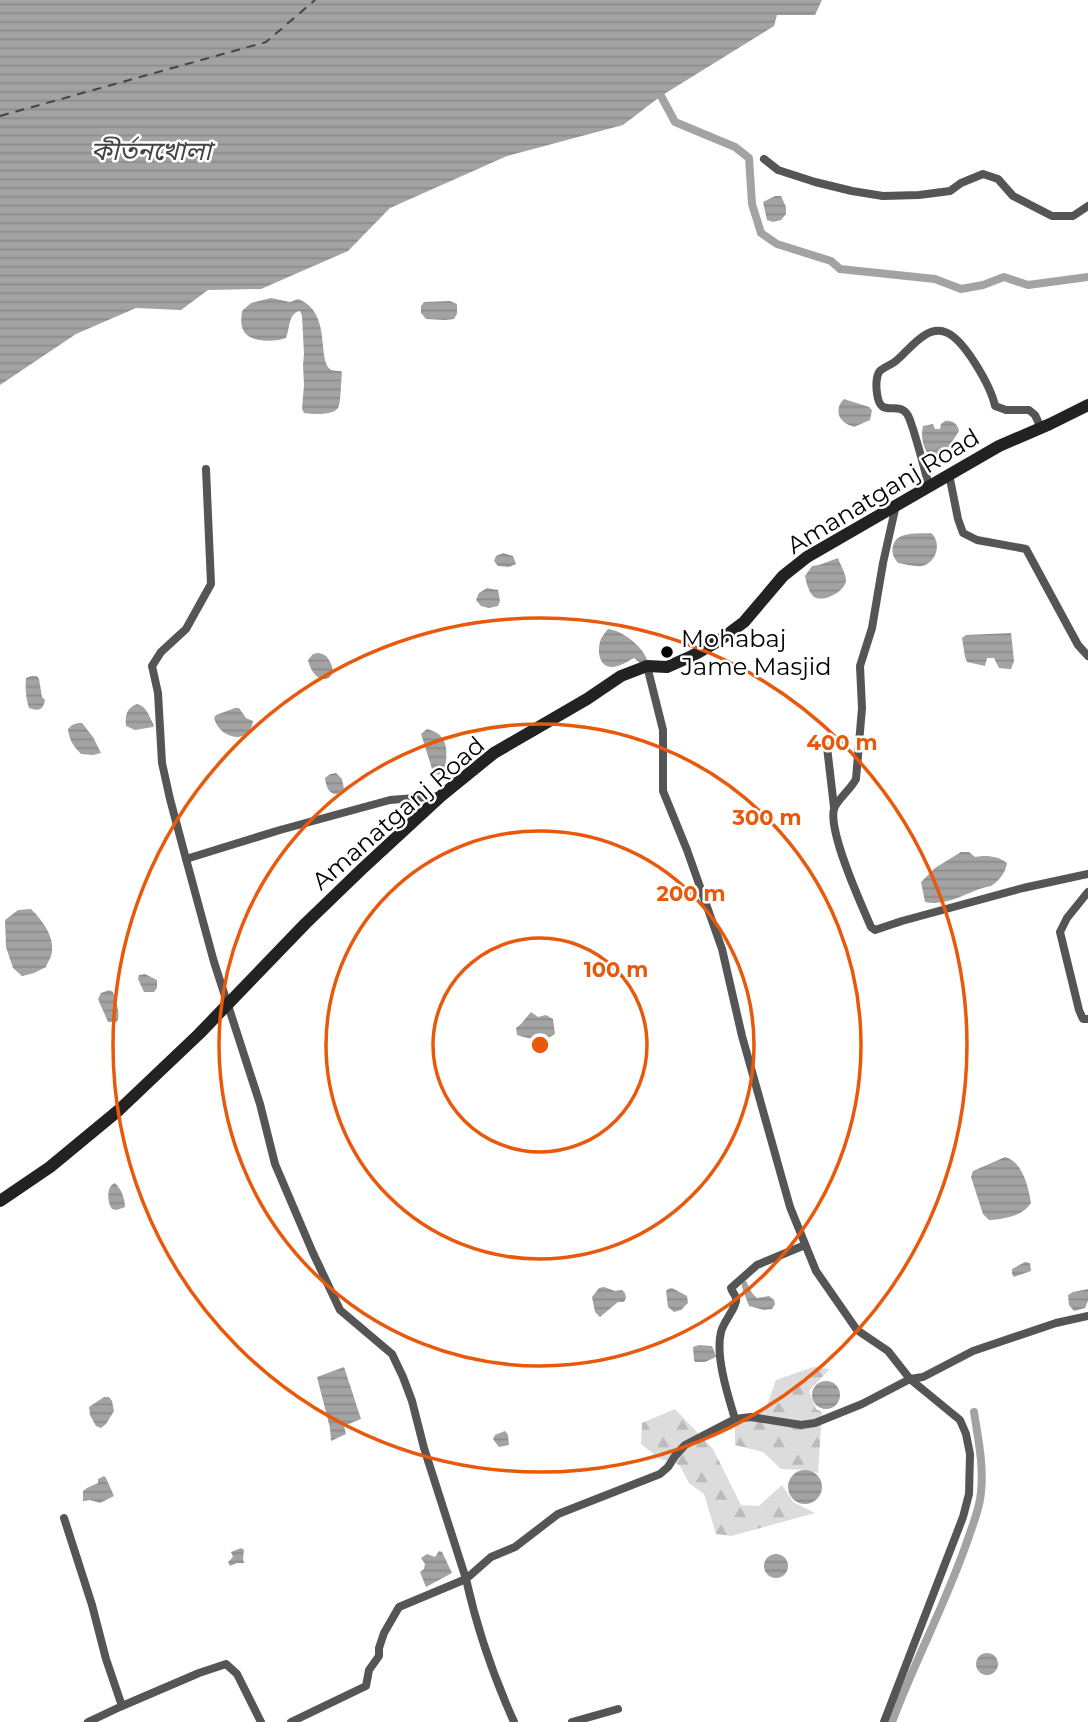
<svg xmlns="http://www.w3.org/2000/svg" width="1088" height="1722" font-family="Montserrat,'Noto Sans Bengali',sans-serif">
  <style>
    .forest { fill: url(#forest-firs) }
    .water { fill: url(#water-rules) }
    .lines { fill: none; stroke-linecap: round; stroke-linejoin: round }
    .canal { stroke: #a3a3a3; stroke-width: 8 }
    .ferry { stroke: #444; stroke-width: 2; stroke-dasharray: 9 7; stroke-linecap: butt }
    .minor { stroke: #555; stroke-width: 8 }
    .secondary { stroke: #222; stroke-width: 12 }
    .ring { fill: none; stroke: #e8590c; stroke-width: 3.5 }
    .poi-dot { fill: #000; stroke: #fff; stroke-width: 2.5 }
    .labels { text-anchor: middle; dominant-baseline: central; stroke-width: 5; stroke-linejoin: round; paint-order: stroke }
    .street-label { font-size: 24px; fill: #000; stroke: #fff }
    .poi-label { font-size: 24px; fill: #000; stroke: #fff; text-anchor: start }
    .water-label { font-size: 26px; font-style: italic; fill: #444; stroke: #fff }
    .centre { fill: #e8590c; stroke: #fff; stroke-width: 3.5 }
    .ring-label { font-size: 21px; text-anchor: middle; font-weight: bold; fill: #e8590c; stroke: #fff; stroke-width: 5; stroke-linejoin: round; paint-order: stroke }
  </style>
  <defs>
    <pattern id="forest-firs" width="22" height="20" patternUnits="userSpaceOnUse" patternTransform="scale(1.75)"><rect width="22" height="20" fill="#dcdcdc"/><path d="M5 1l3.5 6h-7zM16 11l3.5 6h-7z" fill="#bbb"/></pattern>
    <pattern id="water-rules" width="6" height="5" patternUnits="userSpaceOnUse" patternTransform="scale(1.75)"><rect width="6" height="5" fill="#a3a3a3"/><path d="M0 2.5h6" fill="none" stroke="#8b8b8b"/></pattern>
  </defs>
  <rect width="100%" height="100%" fill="#fff"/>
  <g class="forest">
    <path d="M813,1367L830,1369L809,1391L816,1409L822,1412L818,1473L807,1470L781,1469L763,1452L735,1445V1423L766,1408L776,1380Z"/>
    <path d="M675,1409L713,1449L741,1505L759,1506L782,1485L793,1502L815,1513L731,1536L716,1534L704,1494L689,1483L680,1466L674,1462L660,1459L641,1444L642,1423Z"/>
  </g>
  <g class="water">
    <path d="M0,0H822L815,15H777L774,26L661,96L623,125L507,156L390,208L348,251L261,289L208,290L181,310L136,308L76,334L0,385Z"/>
    <path d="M775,196H781L786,207V214L781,220L773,222L767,220L763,202Z"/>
    <path d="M271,298L290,302L298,299C332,312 317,358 330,369C332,371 339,371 341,371L342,373C341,380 341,404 338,408C332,416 312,414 304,413L302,409L304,385L303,365L304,354L302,316L300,311C288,313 290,329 286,338C276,342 253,342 246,334C240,328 241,319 242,311L251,303Z"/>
    <path d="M450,301L457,304V314L454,319L445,320L426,319L421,313V306L424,302Z"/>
    <path d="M844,399L869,407L872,410L870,420L854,427C850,425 847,425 844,422C836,416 837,405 844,399Z"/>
    <path d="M945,421C952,420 958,424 959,431L943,456L934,460C924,453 920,438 923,426L933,424L935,429H940L941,424Z"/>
    <path d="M931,533C942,542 937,563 922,566C914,567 905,564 898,563C894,558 891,553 893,546C896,531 919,534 931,533Z"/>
    <path d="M503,553L513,556L516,564L509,567L498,566L494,561L496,556Z"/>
    <path d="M838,558C840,564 846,574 846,580C846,591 824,603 814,597C809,593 806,582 805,576L812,566L819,565Z"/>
    <path d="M487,588L498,590L500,601L498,606L489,608L481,606L476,600L479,593Z"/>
    <path d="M608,629C623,631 641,645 647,659L645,662L640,663L634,658C628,661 619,667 612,667C598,667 597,649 601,639C601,638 607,630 608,629Z"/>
    <path d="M1011,633L1014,661L1011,669L999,668L994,658H987L985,666L967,662L965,657L962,638L966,635Z"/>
    <path d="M318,653C325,654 327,656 330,662C341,680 315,690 308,660L313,654Z"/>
    <path d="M31,676H37L39,679L42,697L45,700C43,711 38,711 29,708C26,699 25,688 26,678Z"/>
    <path d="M137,704C147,706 149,717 154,725L153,727L135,730L126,726C125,716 126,708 137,704Z"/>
    <path d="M235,708H239L246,718L253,721C250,745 220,740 214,718L216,715Z"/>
    <path d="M78,723H82L93,737L101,753L93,755L81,754C74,747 69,740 68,729L72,725Z"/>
    <path d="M427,729C448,734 448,750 445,769L440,774L434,775L421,734Z"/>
    <path d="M336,773L342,779L344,789L337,794C328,794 326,786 325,778L330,774Z"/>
    <path d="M961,852H969L975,857C986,855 998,856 1007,863C1006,872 999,881 991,886C969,890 949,907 925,902L921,882L935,868Z"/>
    <path d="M31,909C41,919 54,935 52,951C52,956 48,962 46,967L34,973L22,976L13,968L6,947L5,920L18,910Z"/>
    <path d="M145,974L157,980V988L154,992H144L138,979L139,975Z"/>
    <path d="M109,990L113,992C116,1002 121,1013 117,1022H108L98,999L101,993Z"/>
    <path d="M531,1012L538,1017L546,1015L553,1019L555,1034C543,1043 531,1039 517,1035L516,1028L521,1024Z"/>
    <path d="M1005,1157C1023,1162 1028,1186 1031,1203C1023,1216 1004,1219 989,1220L983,1214L971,1177L973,1171Z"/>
    <path d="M115,1183C121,1189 125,1198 125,1207L117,1210L112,1209C107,1202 106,1186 115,1183Z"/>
    <path d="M1025,1262L1030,1263L1031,1271L1014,1277L1012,1274V1269Z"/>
    <path d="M746,1281L752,1293L757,1298L769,1296L774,1300L775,1304L772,1309L764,1310L749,1306L742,1287V1283Z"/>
    <path d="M604,1287L615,1291L622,1290L625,1293L626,1298L624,1302H618L600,1317L595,1312L592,1297L599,1288Z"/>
    <path d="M672,1288L687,1296L688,1303L681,1310L674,1312L668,1307L666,1291L668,1289Z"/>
    <path d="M1088,1289V1301L1085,1308L1074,1311L1069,1305L1068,1295L1073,1292Z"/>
    <path d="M699,1345L712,1346L716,1356V1357L705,1362H695L694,1360L693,1347Z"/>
    <path d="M344,1367L361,1419L344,1426L346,1434L331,1441L330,1428L317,1377Z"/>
    <circle cx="826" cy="1395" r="14"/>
    <path d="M104,1397H109L112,1401L114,1411L106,1424L101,1428L96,1426L90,1415L89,1407Z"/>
    <path d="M505,1431L508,1435L509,1445L499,1447L493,1439L495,1435Z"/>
    <circle cx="805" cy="1487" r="17"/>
    <path d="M104,1476L106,1478L114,1496L100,1503L90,1500L83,1501V1491L87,1488L98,1483V1479Z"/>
    <path d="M241,1548L244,1550L243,1558L244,1563H237L230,1566L228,1562L233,1557L231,1552Z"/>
    <path d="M439,1551L442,1552L452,1573L426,1587L420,1572L424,1569L425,1564L421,1558L427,1554L435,1557Z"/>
    <circle cx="776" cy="1566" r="12"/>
    <circle cx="987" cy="1664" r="11"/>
  </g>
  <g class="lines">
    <g class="canal">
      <path d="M661,96L675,122L735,147L749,158L752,204L761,233L777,244L831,261L840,269L935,279L961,289L983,285L1004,277L1028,285L1088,277"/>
      <path d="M892,1722C915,1660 947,1601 968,1539C973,1524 980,1508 981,1492C984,1466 978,1438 974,1412"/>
    </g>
    <path class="ferry" d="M0,116L266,42L315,0"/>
    <g class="minor">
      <path d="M764,159L778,170L815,182L852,191L883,196L919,195L950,191L961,183L983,174L998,179L1013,196L1052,216H1073L1088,206"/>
      <path d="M949,474L958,519L963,533L977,540L1026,549L1078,645L1088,656"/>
      <path d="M929,486C924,467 919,448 913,429C911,424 910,418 907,414C897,400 880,420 877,393C876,387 876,377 879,372C883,367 892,365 897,360C909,350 926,325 945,332C964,338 991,387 995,406L1006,410H1029L1035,415L1041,428"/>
      <path d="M896,505L883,563L872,628L860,666L862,708L856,779C851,789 836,801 834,809C828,832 861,904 871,927L875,930L902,921L1023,888L1088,874"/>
      <path d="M647,666L663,730V791L687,850L722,949L742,1036L790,1207L816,1271L857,1330L888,1351L910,1379L960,1420L966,1434L970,1454L969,1494L963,1517L884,1722"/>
      <path d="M827,747L834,807"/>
      <path d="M186,859L170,799L162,763L158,693L152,666L161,652L186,629L211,584L206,469"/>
      <path d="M1088,892L1067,918L1060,932L1079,1010L1083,1019H1088"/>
      <path d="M735,1419C728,1396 715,1356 721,1332C723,1322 738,1306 736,1298C735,1294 732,1292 731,1288L757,1265L805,1245"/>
      <path d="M64,1518L92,1605L106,1659L122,1706L88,1722"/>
      <path d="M122,1706L199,1673L226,1664L237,1674L261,1722"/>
      <path d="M291,1722L366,1686L369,1670L379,1656V1648L384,1633L399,1607L466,1579L424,1448L412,1401L403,1377L392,1354L340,1310L313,1253L275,1164L260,1104L214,962L186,859L280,830L390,800L440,796"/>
      <path d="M514,1722C493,1675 477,1629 466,1579L491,1557L515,1547L558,1514L660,1474L668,1467L675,1456L685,1445L735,1419L751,1417L801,1425L815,1423L862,1404L910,1379L923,1377L973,1351L1056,1323L1088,1316"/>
      <path d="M572,1722L618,1709"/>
    </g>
    <path class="secondary" d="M0,1201L50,1167L119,1110L199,1034L305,924L362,869L441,796L494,753L587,699L621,676L647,666L667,667L692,656L720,640L744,622L783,576L807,557L999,446L1050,424L1088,405"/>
  </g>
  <g class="ring">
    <circle cx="540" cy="1045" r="107"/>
    <circle cx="540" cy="1045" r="214"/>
    <circle cx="540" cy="1045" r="321"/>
    <circle cx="540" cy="1045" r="427"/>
  </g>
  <circle class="poi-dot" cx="667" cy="652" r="7"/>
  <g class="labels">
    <g class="street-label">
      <text transform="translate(883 491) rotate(-31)">Amanatganj Road</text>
      <text transform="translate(398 813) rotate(-41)">Amanatganj Road</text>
    </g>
    <g class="poi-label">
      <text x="681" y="638">Mohabaj<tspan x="681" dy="28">Jame Masjid</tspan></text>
    </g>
    <g class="water-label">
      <text x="151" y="151">কীর্তনখোলা</text>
    </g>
  </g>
  <circle cx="540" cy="1045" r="10" class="centre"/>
  <g class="ring-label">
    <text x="842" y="750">400 m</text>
    <text x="767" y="825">300 m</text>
    <text x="691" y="901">200 m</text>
    <text x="616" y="977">100 m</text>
  </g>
</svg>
